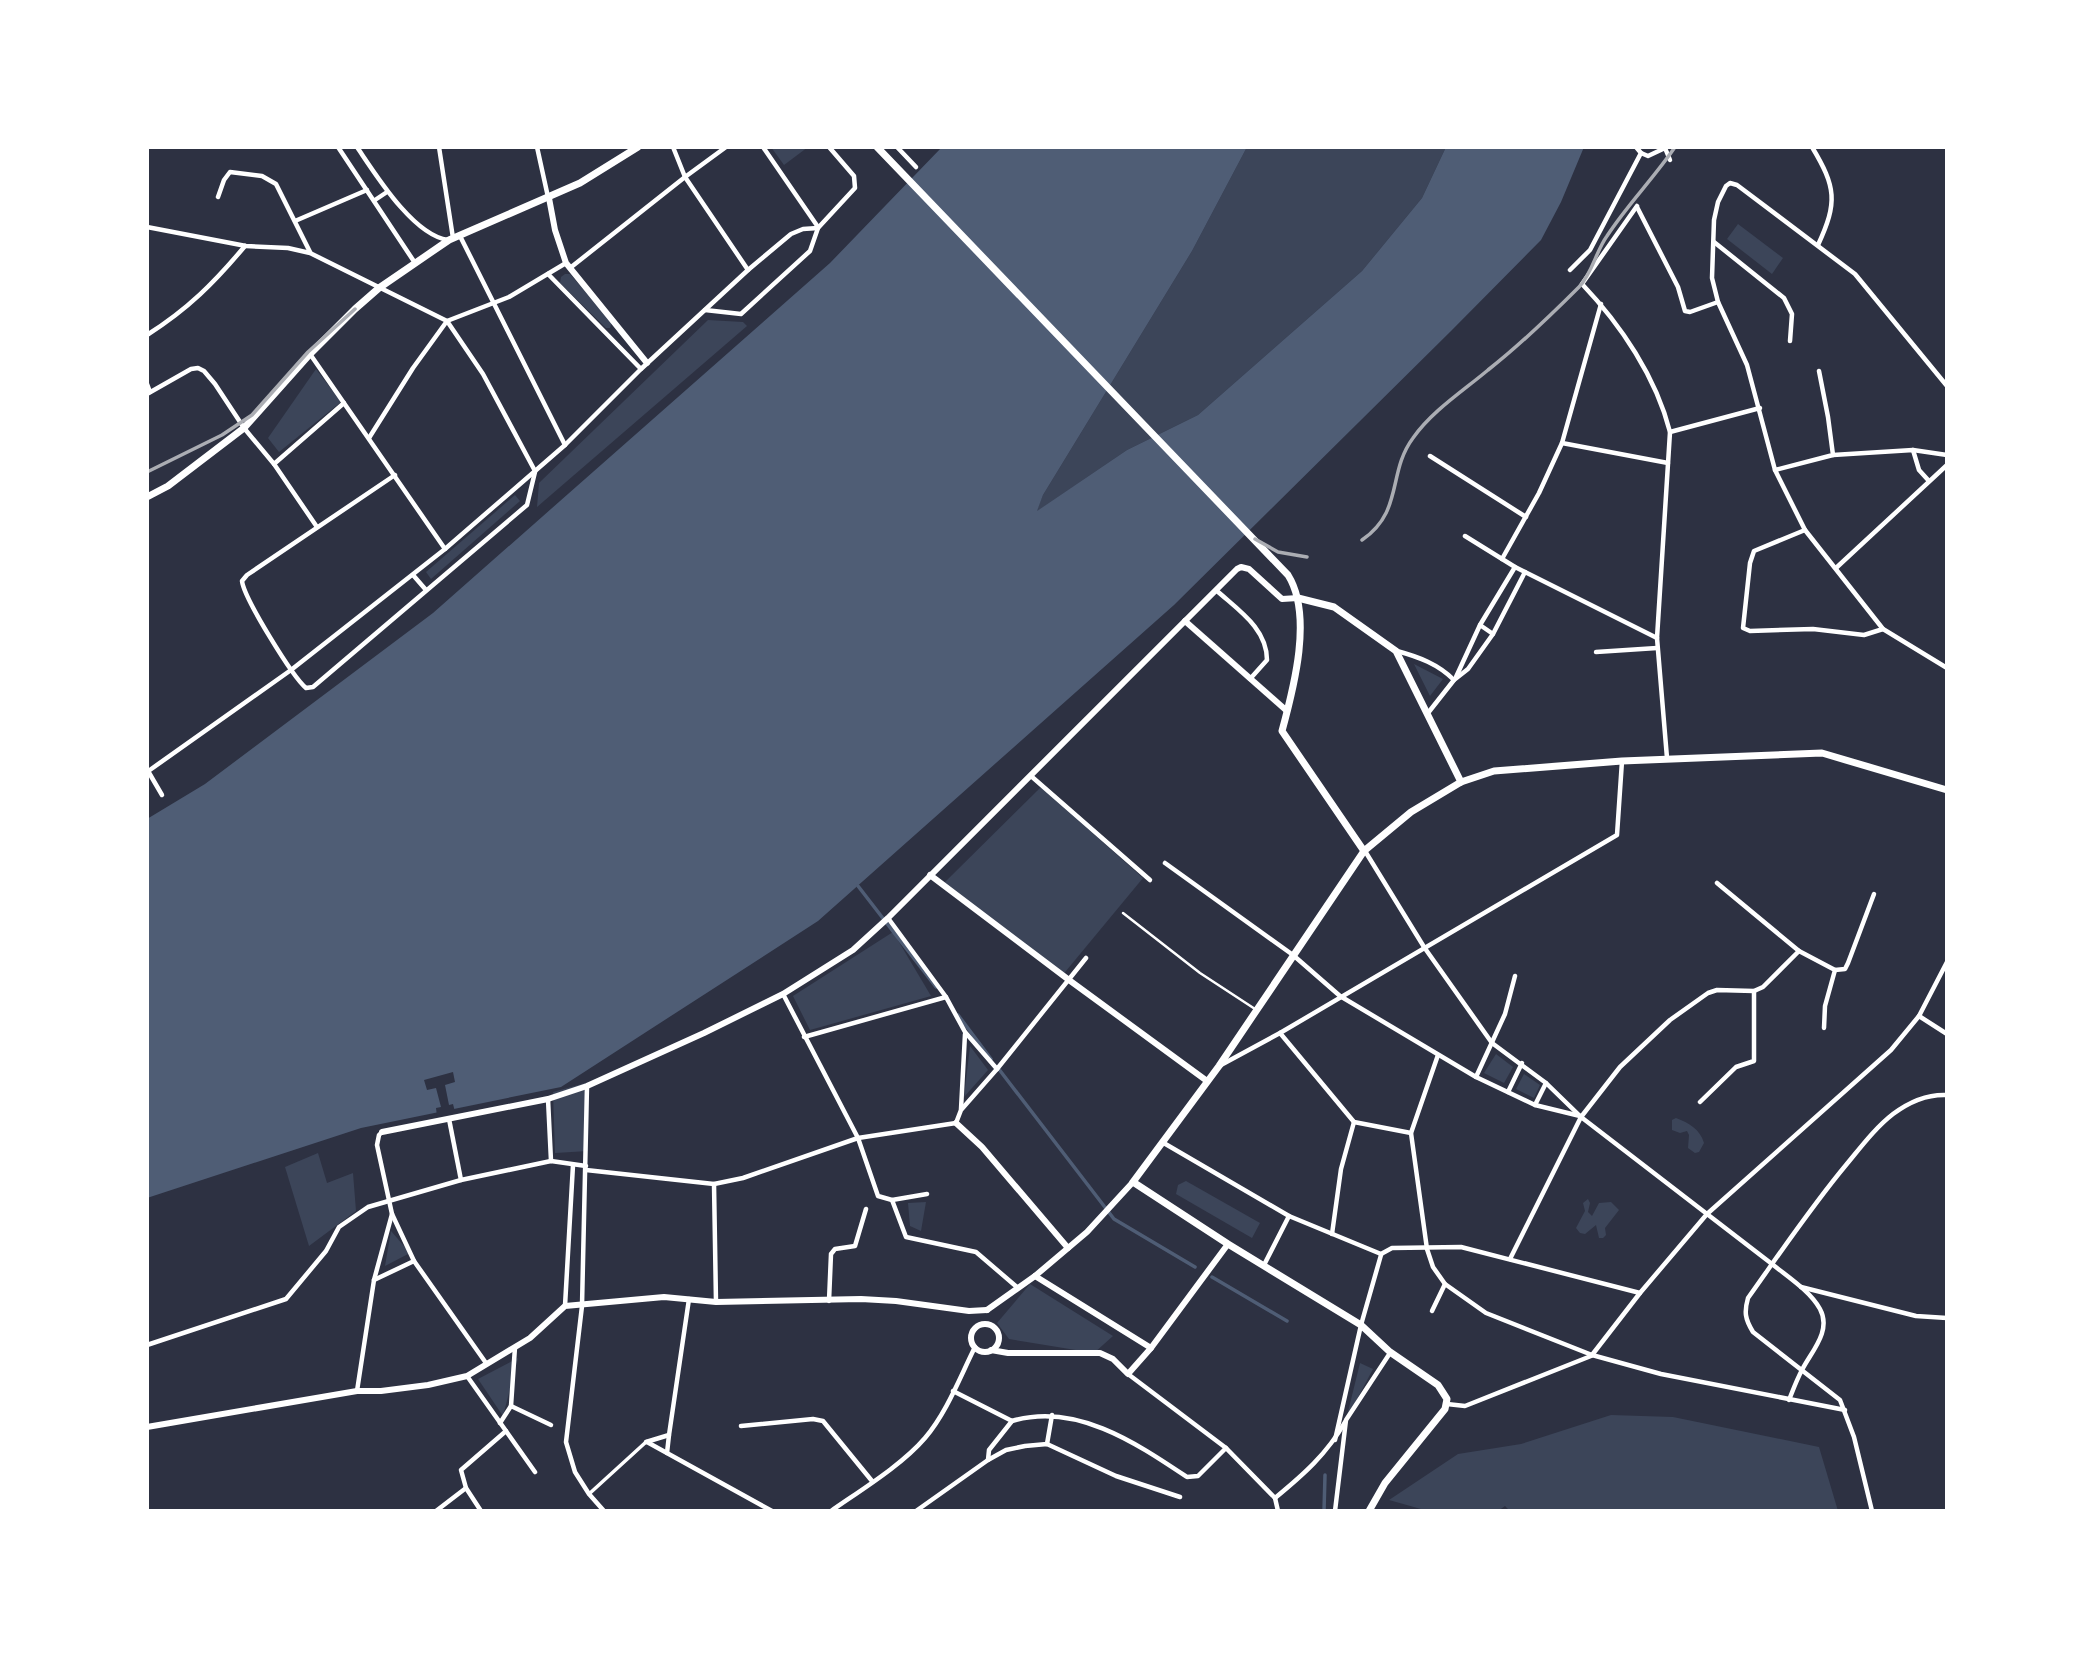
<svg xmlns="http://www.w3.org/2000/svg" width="2094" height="1658" font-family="'Nunito Sans',sans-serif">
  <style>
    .green { fill: #3c4559 }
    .water { fill: #4f5d75 }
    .pier { fill: #2d3142 }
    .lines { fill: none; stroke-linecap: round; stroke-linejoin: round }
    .stream { stroke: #4f5d75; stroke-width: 3.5 }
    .service { stroke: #fff; stroke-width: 2.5 }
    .pedestrian { stroke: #fff; stroke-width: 3.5 }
    .minor { stroke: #fff; stroke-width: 4.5 }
    .tertiary { stroke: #fff; stroke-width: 6 }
    .primary { stroke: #fff; stroke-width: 7 }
    .rail { stroke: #abadb3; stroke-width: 3.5 }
  </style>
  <rect width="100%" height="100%" fill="#2d3142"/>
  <g class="green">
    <path d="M771,147H808L784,165Z"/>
    <path d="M1247,147H1446L1422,198L1362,271L1198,415L1127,450L1036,512L1043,495L1192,251Z"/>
    <path d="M1738,224L1783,258L1772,274L1727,239Z"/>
    <path d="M565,274H570L612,322L610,328H606L560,283L561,277Z"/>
    <path d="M708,320L743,322L747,326L537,507L539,483Z"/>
    <path d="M316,369L341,402L279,452L268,438Z"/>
    <path d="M515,495L520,501L431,579L426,572Z"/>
    <path d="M1414,664L1443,679L1430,696Z"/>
    <path d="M1041,787L1143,878L1061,977L942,885Z"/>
    <path d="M893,932L931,996L810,1030L793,996Z"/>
    <path d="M970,1046L988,1070L964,1097Z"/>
    <path d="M1496,1054L1513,1067L1504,1083L1484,1073Z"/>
    <path d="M1524,1074L1540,1085L1534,1098L1516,1089Z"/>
    <path d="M589,1082L588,1151L555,1153L553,1092Z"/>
    <path d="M1676,1118C1689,1123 1700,1129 1704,1143L1699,1152L1695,1153L1688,1148L1689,1135L1687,1131L1680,1133L1672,1130V1120Z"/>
    <path d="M318,1153L327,1183L353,1173L356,1211L309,1246L285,1167Z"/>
    <path d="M1186,1181L1260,1223L1252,1238L1176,1194L1178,1185Z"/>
    <path d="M1588,1199L1590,1203L1588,1212L1592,1216L1599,1203L1611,1202L1619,1210L1605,1228L1606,1235L1603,1238H1599L1596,1225L1585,1234L1580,1233L1576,1228L1585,1211L1583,1203Z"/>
    <path d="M926,1202L921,1231L910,1226L908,1203Z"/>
    <path d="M391,1231L410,1253L385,1266Z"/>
    <path d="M1030,1284L1113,1336L1094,1353L1009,1339L997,1323Z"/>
    <path d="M518,1358L503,1416L478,1379Z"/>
    <path d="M1360,1363L1373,1369L1346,1420Z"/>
    <path d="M1611,1415L1673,1417L1819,1447L1838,1511H1510L1505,1506L1498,1511H1428L1389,1500L1458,1454L1521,1444Z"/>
  </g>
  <path class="water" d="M942,147H1247L1192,251L1043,495L1037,511L1127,450L1198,415L1362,271L1422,198L1446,147H1584L1561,202L1541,240L1451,331L1174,605L818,921L561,1087L361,1128L147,1198V819L205,784L433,613L830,263Z"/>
  <path class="pier" d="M453,1072L455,1082L445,1085L449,1105L453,1104L455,1112L437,1116L436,1108L441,1107L436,1088L427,1090L424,1080Z"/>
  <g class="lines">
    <g class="stream">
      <path d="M858,886L936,987"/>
      <path d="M958,1015L991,1059"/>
      <path d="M998,1068L1114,1219L1195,1267"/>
      <path d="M1212,1277L1287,1321"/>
      <path d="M1324,1511L1325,1475"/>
    </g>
    <path class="service" d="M1123,913L1200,973L1255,1009"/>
    <path class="pedestrian" d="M589,1494L646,1442"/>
    <g class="minor">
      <path d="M338,147L415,263"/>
      <path d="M357,147C376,175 413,235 448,240"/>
      <path d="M439,147L453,238"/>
      <path d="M537,147L548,197"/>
      <path d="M673,147L685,177L748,270"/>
      <path d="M763,147L818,227"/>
      <path d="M897,147L916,167"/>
      <path d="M1636,147L1641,153L1648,156L1665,148L1670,160"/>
      <path d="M1812,147C1836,187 1838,202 1818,245"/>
      <path d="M218,197L224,180L230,172L262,176L276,184L310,252"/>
      <path d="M375,200L387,192"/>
      <path d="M1637,206L1582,284C1621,325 1656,377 1670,432L1657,638L1667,758"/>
      <path d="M1637,207L1678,287L1685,311L1690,312L1718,302"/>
      <path d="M295,221L367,190"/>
      <path d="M147,227L246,246L288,248L310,253L447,321L483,374L535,471"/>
      <path d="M460,236L565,445"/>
      <path d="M1714,242L1784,298L1792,314L1790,341"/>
      <path d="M570,268L685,177L726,147"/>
      <path d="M1570,270L1590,250L1641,153"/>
      <path d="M548,274L641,369"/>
      <path d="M705,310L741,314L810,251L818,228L855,188L854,176L829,147"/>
      <path d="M147,335C188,309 214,283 245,246"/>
      <path d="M310,354L445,549"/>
      <path d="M147,384L150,392"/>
      <path d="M1947,386L1855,274L1737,185L1730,183L1726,186L1718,202L1714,220L1712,278L1718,302L1747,365L1775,470L1805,530L1883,629L1947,668"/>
      <path d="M147,394L191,369L198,368L204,371L215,384L244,428L274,464L317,527"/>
      <path d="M1670,432L1760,408"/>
      <path d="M369,438L413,368L447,321L509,297L566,263"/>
      <path d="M1562,443L1668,463"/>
      <path d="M1913,450L1919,470L1929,481"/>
      <path d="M1833,455L1913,450L1947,455"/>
      <path d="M1430,456L1526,517"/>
      <path d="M274,464L344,403"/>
      <path d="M1775,470L1833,455L1828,417L1819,371"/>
      <path d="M395,475L247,575L242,581C244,598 292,676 306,688L313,687L527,505L535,472"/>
      <path d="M1805,530L1754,551L1750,563L1743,628L1750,631L1813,629L1864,635L1883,629"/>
      <path d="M1465,536L1515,567L1657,638"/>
      <path d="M1502,559L1539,493L1562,443L1601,304"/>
      <path d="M1836,568L1947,465"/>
      <path d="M413,575L426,590"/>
      <path d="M1216,590C1238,610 1267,628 1267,660L1250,679"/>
      <path d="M1480,625L1493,634"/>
      <path d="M1397,651C1419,657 1438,664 1454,680"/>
      <path d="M1596,652L1657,648"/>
      <path d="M1456,677L1480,625L1515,567"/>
      <path d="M1428,713L1454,680L1468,669L1493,634L1525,572"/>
      <path d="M148,771L162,795"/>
      <path d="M147,772L291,670L445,549L565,445L641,369L748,270L791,234L803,229L818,228"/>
      <path d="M1031,776L1150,880"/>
      <path d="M1365,851L1424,947L1492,1043L1546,1083L1581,1117L1772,1264C1788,1277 1810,1291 1820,1309C1832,1331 1811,1352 1802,1370C1797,1379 1793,1390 1789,1400"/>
      <path d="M1165,863L1293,955L1340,996L1476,1077L1535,1105L1580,1116"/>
      <path d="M1717,883L1799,951L1835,970L1825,1006L1824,1028"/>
      <path d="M888,918L946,997L965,1032L997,1069"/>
      <path d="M1835,970L1845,969L1848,963L1874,894"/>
      <path d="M783,994L858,1138L878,1196L892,1200L927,1194"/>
      <path d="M1919,1016L1947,1034"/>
      <path d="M1280,1033L1354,1122L1411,1133"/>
      <path d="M804,1037L946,997"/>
      <path d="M1438,1055L1411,1133L1427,1249L1433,1267L1445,1284L1486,1313L1592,1355L1661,1374L1845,1410"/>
      <path d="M1221,1065L1280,1033L1617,835L1622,761"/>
      <path d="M1476,1077L1505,1014L1515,976"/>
      <path d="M587,1086L582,1306L566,1442L575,1472L589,1494L604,1511"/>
      <path d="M1508,1092L1522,1063"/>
      <path d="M548,1099L551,1161"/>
      <path d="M1700,1102L1736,1067L1754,1061V991"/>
      <path d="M1535,1105L1546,1083"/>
      <path d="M961,1109L965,1034"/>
      <path d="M449,1119L461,1180"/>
      <path d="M382,1132L379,1135L377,1145L392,1214L414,1261L486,1363"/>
      <path d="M1162,1142L1289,1216L1381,1254L1392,1248L1461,1247L1640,1293"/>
      <path d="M586,1170L714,1184L743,1178L858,1138L956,1123L961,1110L997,1069L1086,958"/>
      <path d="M714,1184L716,1302"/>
      <path d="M892,1200L906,1237L976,1252L1018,1288"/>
      <path d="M1332,1234L1341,1169L1354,1122"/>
      <path d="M1510,1259L1581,1117L1620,1067L1670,1020L1708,993L1717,990L1754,991L1763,987L1799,951"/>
      <path d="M1264,1265L1289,1216"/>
      <path d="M374,1280L414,1261"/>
      <path d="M1801,1287L1916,1316L1947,1318"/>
      <path d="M829,1301L831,1254L835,1249L855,1246L866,1209"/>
      <path d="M565,1306L573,1165"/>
      <path d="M1432,1311L1445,1284"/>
      <path d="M147,1345L286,1299L326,1251L339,1227L368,1207L461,1180L551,1161L586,1166"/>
      <path d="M1592,1355L1640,1293L1707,1214L1891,1050L1919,1016L1947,962"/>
      <path d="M1128,1374L1226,1448L1275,1498"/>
      <path d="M467,1376L535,1472"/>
      <path d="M357,1391L374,1280L392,1214"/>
      <path d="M953,1391L1012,1421C1076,1402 1136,1443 1187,1477L1198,1476L1226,1448"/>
      <path d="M1447,1404L1465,1406L1591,1356"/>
      <path d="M511,1406L551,1425"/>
      <path d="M500,1423L511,1406L515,1347"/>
      <path d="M741,1426L813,1419L823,1421L872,1481"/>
      <path d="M1335,1440L1361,1325L1381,1255"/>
      <path d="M646,1442L669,1435L689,1299"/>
      <path d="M647,1442L772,1511"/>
      <path d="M1047,1444L1052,1415"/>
      <path d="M667,1453L669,1435"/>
      <path d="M988,1460L989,1450L1012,1421"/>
      <path d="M1275,1498C1303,1475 1327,1454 1345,1422"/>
      <path d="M1275,1498L1278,1511"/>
      <path d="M436,1511L466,1488"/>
      <path d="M481,1511L466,1488L461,1470L506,1431"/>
      <path d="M831,1511C861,1490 902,1465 925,1438C947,1412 960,1377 975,1347"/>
      <path d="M916,1511L988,1460L1006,1450L1025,1446L1047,1444L1116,1476L1180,1497"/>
      <path d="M1335,1511L1346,1420L1390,1353"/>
      <path d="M1872,1511L1854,1437L1840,1400L1753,1332C1745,1319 1744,1312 1748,1298C1780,1253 1811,1207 1846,1165C1861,1147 1875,1128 1893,1114C1909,1102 1927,1094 1947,1095"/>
    </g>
    <g class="tertiary">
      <path d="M549,198L555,230L566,263L647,363"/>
      <path d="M1185,621L1287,711"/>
      <path d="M930,875L1069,980L1207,1081"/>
      <path d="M956,1123L982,1147L1068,1248"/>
      <path d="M382,1132L548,1099L587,1086L704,1033L783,994L853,950L888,918L1237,569L1241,567L1249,569L1282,599L1298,598"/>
      <path d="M1035,1276L1151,1348"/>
      <path d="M987,1310L1035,1276L1087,1232L1133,1182"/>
      <circle cx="985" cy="1338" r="14"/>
      <path d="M991,1350L1008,1353H1100L1113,1359L1128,1374L1151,1348L1228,1244"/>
      <path d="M147,1427L357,1391H381L428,1385L467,1376L530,1338L565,1306L664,1297L716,1302L861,1299L896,1301L969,1311L987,1310"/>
    </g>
    <g class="primary">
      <path d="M877,147L1288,575C1313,615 1294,687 1282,731L1364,851"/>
      <path d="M147,497L168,486L244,428L310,354L355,309L379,288L449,240L580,183L638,147"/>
      <path d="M1298,598L1334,607L1396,651L1461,782"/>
      <path d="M1369,1511L1385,1483L1445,1409L1447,1399L1438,1385L1390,1352L1361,1325L1228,1244L1133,1182L1219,1066L1364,851L1411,812L1461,782L1494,771L1622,761L1822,753L1947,790"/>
    </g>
    <g class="rail">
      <path d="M147,472L222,435L252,415L308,352L355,309"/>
      <path d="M1255,539L1278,552L1307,557"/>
      <path d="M1362,540C1404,511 1387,473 1413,438C1432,411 1463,391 1488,370C1520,345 1550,316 1579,287C1592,274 1596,251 1607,236C1627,205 1654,178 1675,147"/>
    </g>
  </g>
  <rect width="2094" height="1658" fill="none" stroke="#ffffff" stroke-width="298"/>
</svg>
